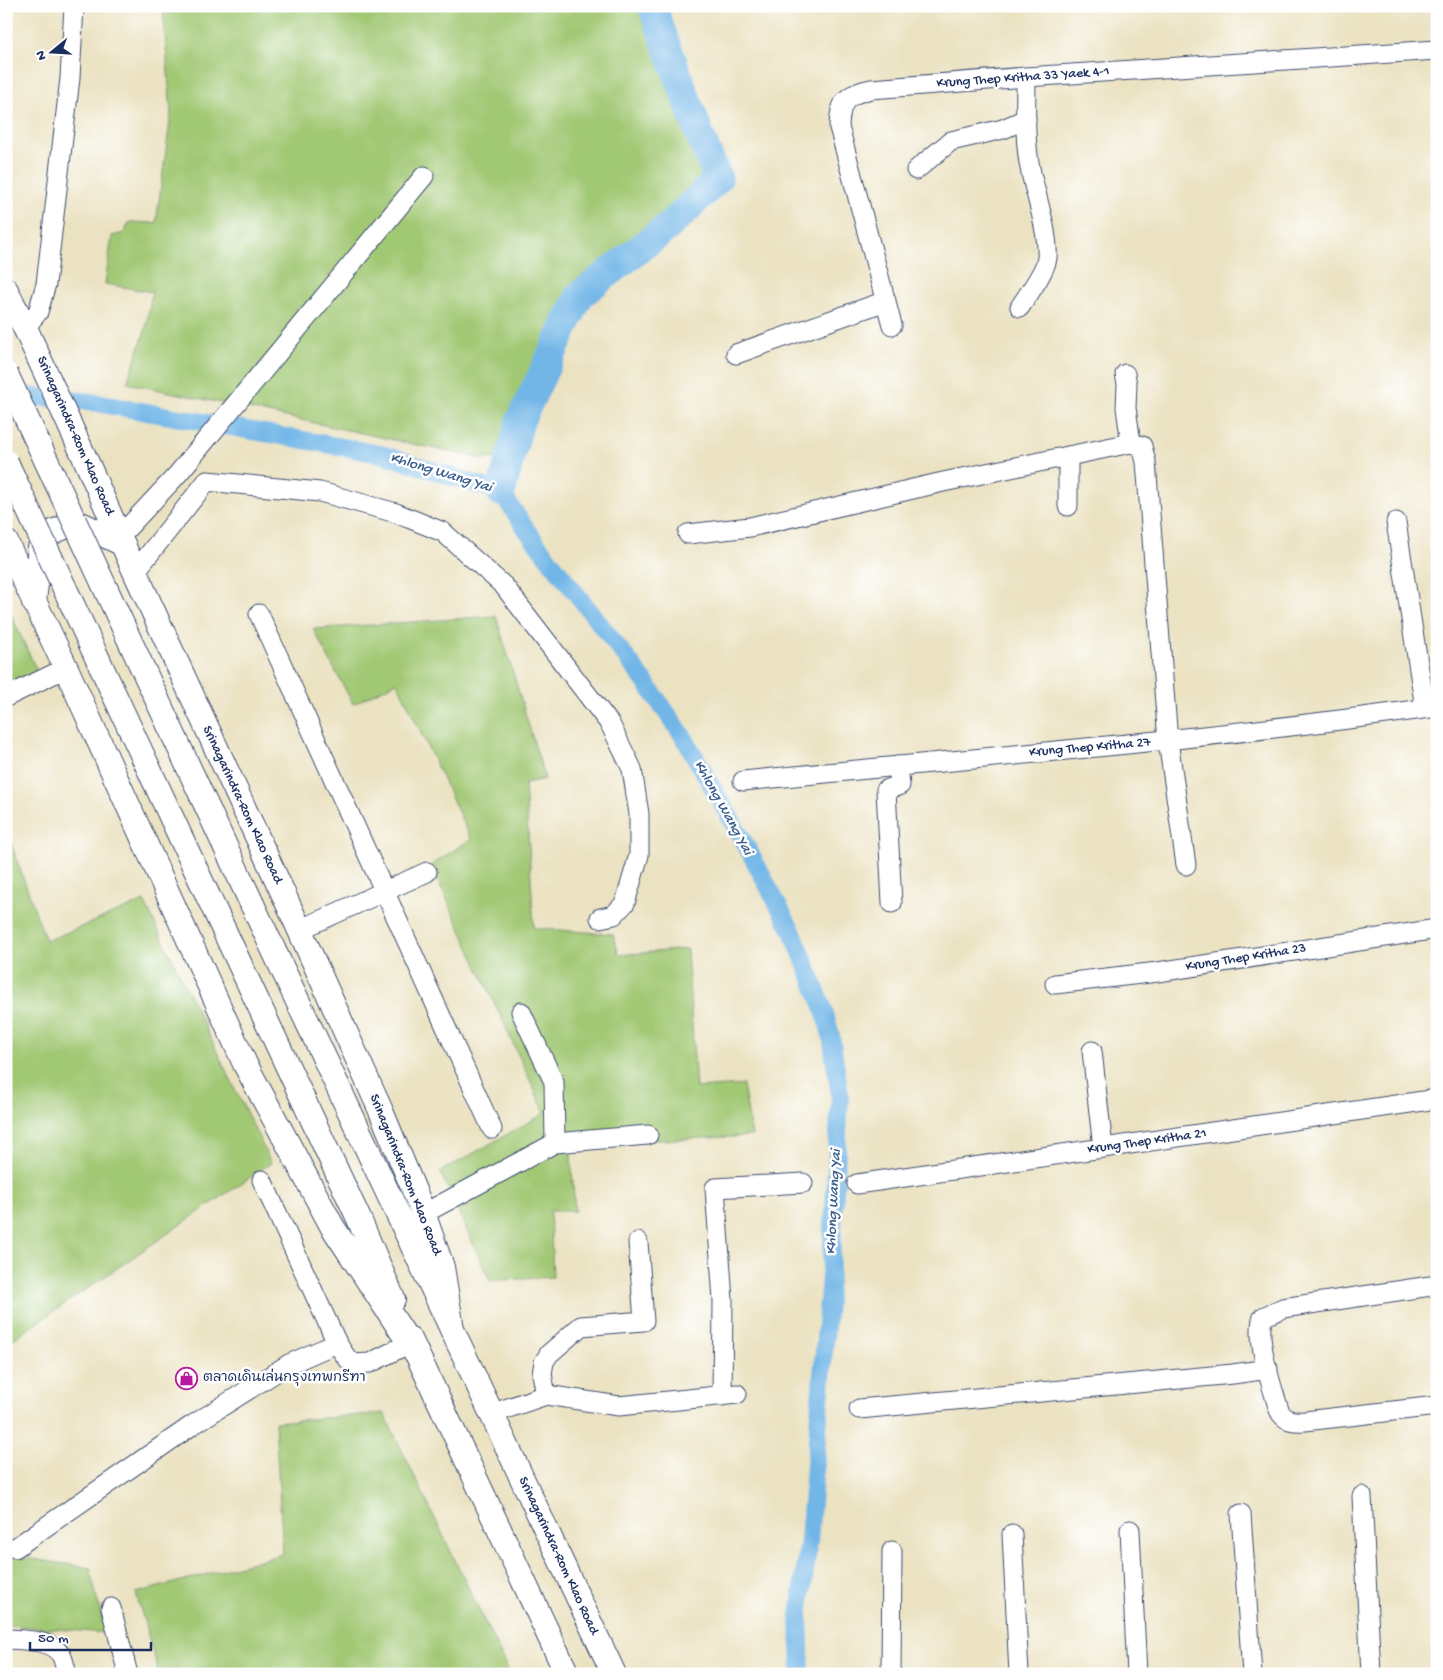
<svg xmlns="http://www.w3.org/2000/svg" width="1443" height="1680" font-family="'Gochi Hand','Playpen Sans Thai',sans-serif">
  <style>
    .green { fill: #a1c873; stroke: #5e7c68 }
    .lines { fill: none; stroke-linecap: round; stroke-linejoin: round }
    .canal { stroke: #71b6e7; stroke-width: 18 }
    .river { stroke: #71b6e7; stroke-width: 29 }
    .minor-casing { stroke: #3a4a6d; stroke-width: 21 }
    .major-casing { stroke: #3a4a6d; stroke-width: 26 }
    .minor { stroke: #fff; stroke-width: 19 }
    .major { stroke: #fff; stroke-width: 24 }
    .major-bridge-casing { stroke: #3a4a6d; stroke-width: 26; stroke-linecap: butt }
    .major-bridge { stroke: #fff; stroke-width: 24 }
    .labels { text-anchor: middle; dominant-baseline: central; stroke-width: 5; stroke-linejoin: round; paint-order: stroke }
    .street-label { font-size: 14px; fill: #1b2f5e; stroke: #fff }
    .poi-label { font-size: 14px; fill: #1b2f5e; stroke: #fff; text-anchor: start }
    .water-label { font-size: 15px; font-style: italic; fill: #395e8e; stroke: #fff }
  </style>
  <rect width="100%" height="100%" fill="#fff"/>
  <filter id="ink" filterUnits="userSpaceOnUse"><feTurbulence type="fractalNoise" baseFrequency=".02" numOctaves="2"/><feDisplacementMap in="SourceGraphic" scale="10" xChannelSelector="R" yChannelSelector="G"/><feConvolveMatrix kernelMatrix="1 2 1 2 8 2 1 2 1" color-interpolation-filters="sRGB"/></filter>
  <filter id="wash" filterUnits="userSpaceOnUse"><feTurbulence type="fractalNoise" baseFrequency=".0096" numOctaves="4" result="noise"/><feDisplacementMap in="SourceGraphic" scale="20" xChannelSelector="R" yChannelSelector="G"/><feGaussianBlur stdDeviation="1.12" result="paint"/><feColorMatrix in="noise" values="0 0 0 0 0 0 0 0 0 0 0 0 0 0 0 0 0 1.4 0 .05"/><feComposite in="paint" operator="in"/></filter>
  <g filter="url(#wash)">
    <rect width="100%" height="100%" fill="#ebe2c1"/>
    <g class="green">
      <path d="M163,6H640L706,166L707,181L601,265L568,295L521,387L496,458L483,459L127,383L146,328L152,292L105,284L112,236L124,233L129,222L156,223L171,114Z"/>
      <path d="M6,604L38,673L6,687Z"/>
      <path d="M496,616L545,779L525,783L534,928L613,934L619,955L687,949L696,1088L743,1085L752,1136L570,1144L575,1211H550L553,1277L490,1281L440,1172L545,1113L431,865L471,839L397,682L353,704L313,629Z"/>
      <path d="M6,830L46,941L144,901L271,1163L6,1344Z"/>
      <path d="M384,1413L510,1674H159L136,1593L283,1554L275,1422Z"/>
      <path d="M6,1555L92,1568L91,1575L106,1633L6,1625Z"/>
    </g>
    <g class="lines">
      <path class="canal" d="M7,394L91,402L381,454L501,492L528,532L643,679L683,736L748,849L793,933L822,1004L831,1035L840,1097L831,1263L809,1541L799,1616L801,1674"/>
      <path class="river" d="M501,492L520,421L580,295L669,226L718,179L703,143L652,6"/>
    </g>
  </g>
  <g filter="url(#ink)">
    <g class="lines">
      <defs>
        <g id="minor">
          <path d="M916,170L951,141L1003,129L1026,119"/>
          <path d="M1020,307C1027,296 1046,270 1047,258C1049,232 1035,194 1030,168C1024,138 1026,106 1026,77"/>
          <path d="M892,325L839,127C840,100 846,95 871,89L1026,77L1437,50"/>
          <path d="M25,328L38,312L46,284L70,78L74,6"/>
          <path d="M736,354L886,301"/>
          <path d="M1125,374L1127,384L1126,408L1131,443"/>
          <path d="M1068,456V506"/>
          <path d="M1396,522L1425,708"/>
          <path d="M688,534L750,527L943,482L1131,443L1142,446L1146,462L1168,741L1186,865"/>
          <path d="M120,536L177,475L424,176"/>
          <path d="M135,572L207,481L320,492L396,513L443,532L504,586L610,724L632,769L639,814V855L625,903L614,915L600,918"/>
          <path d="M259,614L492,1129"/>
          <path d="M6,697L66,668"/>
          <path d="M743,781C974,758 1206,740 1437,707"/>
          <path d="M892,903L886,790L900,785L898,766"/>
          <path d="M299,930L427,872"/>
          <path d="M1055,984L1158,972L1437,929"/>
          <path d="M521,1012L554,1082L555,1143"/>
          <path d="M1092,1051L1103,1148"/>
          <path d="M262,1180L337,1343L346,1357L353,1364L370,1363L410,1343"/>
          <path d="M857,1184L1437,1099"/>
          <path d="M423,1214L555,1143L648,1135"/>
          <path d="M1437,1285L1283,1308L1263,1317C1255,1339 1272,1386 1279,1410C1284,1421 1293,1422 1305,1421L1437,1406"/>
          <path d="M546,1395L542,1374L544,1362L549,1354L581,1326L644,1321L638,1242"/>
          <path d="M722,1396L723,1300L715,1188L803,1183"/>
          <path d="M859,1409L1233,1374L1268,1369"/>
          <path d="M491,1414L546,1395L619,1406L737,1394"/>
          <path d="M1362,1496L1371,1674"/>
          <path d="M1241,1514L1252,1674"/>
          <path d="M1130,1530L1137,1674"/>
          <path d="M1012,1534L1019,1674"/>
          <path d="M15,1548L191,1426L289,1364L337,1343"/>
          <path d="M111,1608L128,1674"/>
          <path d="M6,1639C23,1640 51,1639 61,1655C64,1660 65,1668 67,1674"/>
          <path d="M891,1674L892,1551"/>
        </g>
        <g id="major">
          <path d="M6,290L27,332L88,465L135,572L283,893L381,1111L421,1207L442,1267L452,1329"/>
          <path d="M6,542L66,668L245,1064L332,1226L416,1353"/>
          <path d="M34,602L40,548L46,537L55,531L72,524H81L123,544"/>
          <path d="M208,896L359,1219L393,1299"/>
          <path d="M252,904L614,1674"/>
          <path d="M410,1339L567,1674"/>
        </g>
      </defs>
      <use href="#minor" class="minor-casing"/>
      <use href="#major" class="major-casing"/>
      <use href="#minor" class="minor"/>
      <use href="#major" class="major"/>
      <defs>
        <g id="major-bridge">
          <path d="M6,374L252,904"/>
          <path d="M6,462L208,896"/>
        </g>
      </defs>
      <use href="#major-bridge" class="major-bridge-casing"/>
      <use href="#major-bridge" class="major-bridge"/>
    </g>
  </g>
  <defs>
    <symbol id="shop-ring" viewBox="-11 -11 22 22"><circle r="9.5" fill="#fff" stroke="#b5179e" stroke-width="1.5"/><path d="M-5-2.5h2.3a2.7 3.5 0 0 1 5.4 0H5L5.5 6h-11ZM-1.5-2.5h3a1.5 2.3 0 0 0-3 0Z" fill="#b5179e"/></symbol>
  </defs>
  <g fill-rule="evenodd">
    <use href="#shop-ring" x="174" y="1366" width="25" height="25"/>
  </g>
  <g class="labels">
    <g class="street-label">
      <text transform="translate(1023 78) rotate(-4)">Krung Thep Kritha 33 Yaek 4-1</text>
      <text transform="translate(75 436) rotate(66)">Srinagarindra-Rom Klao Road</text>
      <text transform="translate(1090 748) rotate(-5)">Krung Thep Kritha 27</text>
      <text transform="translate(242 805) rotate(65)">Srinagarindra-Rom Klao Road</text>
      <text transform="translate(1246 958) rotate(-9)">Krung Thep Kritha 23</text>
      <text transform="translate(1147 1142) rotate(-8)">Krung Thep Kritha 21</text>
      <text transform="translate(405 1175) rotate(68)">Srinagarindra-Rom Klao Road</text>
      <text transform="translate(558 1556) rotate(65)">Srinagarindra-Rom Klao Road</text>
    </g>
    <g class="poi-label">
      <text x="203" y="1378">ตลาดเดินเล่นกรุงเทพกรีฑา</text>
    </g>
    <g class="water-label">
      <text transform="translate(441 473) rotate(17)">Khlong Wang Yai</text>
      <text transform="translate(723 808) rotate(61)">Khlong Wang Yai</text>
      <text transform="translate(834 1202) rotate(-87)">Khlong Wang Yai</text>
    </g>
  </g>
  <rect width="1443" height="1680" fill="none" stroke="#fff" stroke-width="25"/>
  <g transform="translate(52 52) rotate(252)" stroke="#ffffff" stroke-width="4" paint-order="stroke">
  <path d="M0-4L9 19L0 12L-9 19Z" fill="#1b2f5e"/>
  <text y="-8" font-size="14" font-weight="bold" text-anchor="middle" fill="#1b2f5e">N</text>
  </g>
  <path d="M30 1642v8h121v-8" fill="none" stroke="#1b2f5e" stroke-width="2.5"/>
  <text x="38" y="1642" font-size="15" fill="#1b2f5e" stroke="#ffffff" stroke-width="4" paint-order="stroke">50 m</text>
</svg>
